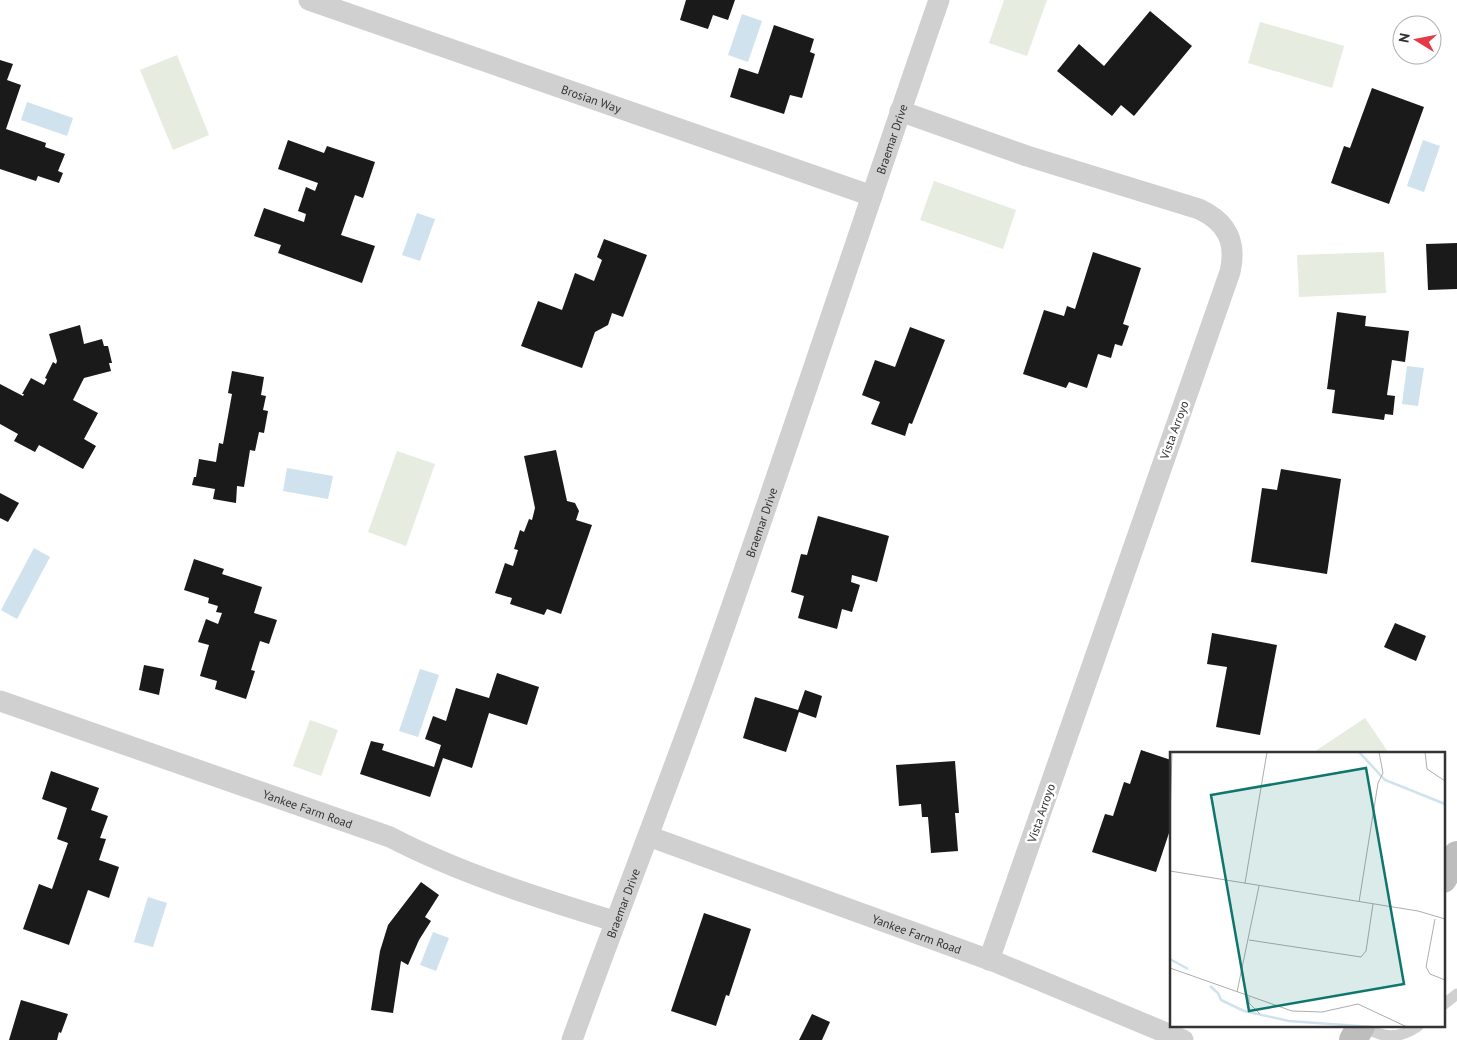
<svg xmlns="http://www.w3.org/2000/svg" width="1457" height="1040" font-family="'PT Sans',sans-serif">
  <style>
    .green { fill: #e6ecdf }
    .water { fill: #cfe2ee }
    .building { fill: #1a1a1a }
    .lines { fill: none; stroke-linecap: round; stroke-linejoin: round }
    .lane { stroke: #d0d0d0; stroke-width: 11 }
    .street { stroke: #d0d0d0; stroke-width: 21 }
    .secondary { stroke: #bdbdbd; stroke-width: 28 }
    .labels { text-anchor: middle; dominant-baseline: central; stroke-width: 5; stroke-linejoin: round; paint-order: stroke }
    .street-label { font-size: 12px; fill: #333; stroke: #fff }
    .inset-river { fill: none; stroke: #cfe2ee; stroke-width: 2.5 }
    .inset-road { fill: none; stroke: #adadad; stroke-width: 1 }
    .view { fill: #0f766e; fill-opacity: 0.15; stroke: #0f766e; stroke-width: 2.5 }
    .inset-edge { fill: none; stroke: #333; stroke-width: 2.5 }
  </style>
  <rect width="100%" height="100%" fill="#fff"/>
  <g class="green">
    <path d="M1004,0H1047L1027,56L989,43Z"/>
    <path d="M1260,22L1344,46L1332,88L1248,63Z"/>
    <path d="M177,55L209,135L173,150L140,70Z"/>
    <path d="M934,181L1016,210L1003,249L920,220Z"/>
    <path d="M1384,252L1386,293L1299,297L1297,255Z"/>
    <path d="M397,451L435,464L406,546L368,532Z"/>
    <path d="M1365,718L1389,753L1311,754Z"/>
    <path d="M310,720L338,730L321,776L293,766Z"/>
  </g>
  <g class="water">
    <path d="M742,14L762,21L748,62L728,55Z"/>
    <path d="M27,102L73,118L67,136L21,120Z"/>
    <path d="M1423,140L1440,146L1424,192L1407,186Z"/>
    <path d="M417,213L435,219L420,261L402,255Z"/>
    <path d="M1407,366L1424,368L1418,406L1402,404Z"/>
    <path d="M287,468L333,476L328,499L283,491Z"/>
    <path d="M34,548L50,557L17,619L1,610Z"/>
    <path d="M420,669L439,675L418,737L399,731Z"/>
    <path d="M148,897L167,903L153,947L134,942Z"/>
    <path d="M433,932L449,938L436,971L420,965Z"/>
  </g>
  <g class="building">
    <path d="M686,0H735L728,20L713,15L708,29L680,20Z"/>
    <path d="M1150,11L1192,46L1134,116L1121,105L1112,116L1057,71L1079,44L1104,66Z"/>
    <path d="M774,25L814,39L810,52L815,54L802,98L790,95L784,114L730,97L739,68L758,74Z"/>
    <path d="M0,60L13,64L7,80L21,85L6,129L46,143L45,147L65,154L58,171L63,173L59,183L38,176L36,181L0,169Z"/>
    <path d="M1372,88L1424,107L1389,204L1331,183L1344,146L1350,148Z"/>
    <path d="M288,140L324,153L327,146L375,162L363,198L355,195L341,235L375,246L362,283L278,253L281,245L254,236L264,208L304,222L306,214L298,211L306,187L315,191L318,183L278,169Z"/>
    <path d="M604,239L647,255L623,317L612,313L608,325L595,332L582,368L521,346L538,301L562,310L575,273L594,281L602,260L597,257Z"/>
    <path d="M1457,243V289L1428,290L1426,244Z"/>
    <path d="M1093,252L1141,268L1123,324L1129,326L1122,346L1115,344L1111,358L1098,354L1087,388L1069,382L1066,388L1023,374L1044,310L1064,316L1067,306L1075,309Z"/>
    <path d="M1337,312L1366,316L1365,326L1409,331L1405,362L1392,360L1387,395L1395,396L1393,415L1385,414L1384,420L1332,413L1335,390L1327,389Z"/>
    <path d="M80,325L84,344L102,339L104,346H108L112,363H109L111,371L84,378L73,400L98,413L84,439L96,446L83,469L39,445L35,452L14,441L18,434L0,424V384L23,396L24,394H22L31,378L44,385L47,379L45,378L53,362L56,364L57,361L49,334Z"/>
    <path d="M910,327L945,340L912,424L909,423L905,436L871,424L880,402L862,395L875,360L895,367Z"/>
    <path d="M232,371L264,377L261,395L266,396L263,410L268,411L264,433L259,432L255,451L250,450L244,487L237,486L236,503L213,499L215,489L192,485L194,477H196L199,459L216,462L219,443L223,444L232,394L228,393Z"/>
    <path d="M556,450L567,501L575,503L579,511L576,520L592,525L561,614L547,609L544,615L510,604L512,598L495,593L505,563L513,566L518,550L514,549L520,530L524,532L529,519L532,520L535,508L524,456Z"/>
    <path d="M1281,469L1341,479L1327,574L1251,562L1262,488L1277,490Z"/>
    <path d="M0,493L19,503L8,522L0,518Z"/>
    <path d="M818,516L889,536L877,582L852,575L851,582L860,585L852,612L842,609L837,629L798,618L804,596L791,592L801,554L807,555Z"/>
    <path d="M194,559L224,569L222,574L262,587L254,613L277,620L269,644L260,641L251,670L255,671L246,699L215,689L217,681L200,676L209,645L198,642L206,619L218,624L222,613L216,612L218,606L208,603L209,598L184,590Z"/>
    <path d="M1395,623L1426,636L1416,661L1384,647Z"/>
    <path d="M1212,633L1277,645L1260,735L1216,727L1227,667L1207,664Z"/>
    <path d="M144,665L164,669L159,695L139,690Z"/>
    <path d="M497,673L539,687L527,725L489,713L472,768L443,758L430,797L360,774L371,741L384,744L382,750L434,767L441,745L425,739L433,716L446,721L456,688L489,698Z"/>
    <path d="M805,690L822,696L816,718L799,712L786,752L743,738L755,697L798,710Z"/>
    <path d="M1141,750L1171,760V827L1156,872L1092,852L1105,814L1113,816L1124,782L1130,784Z"/>
    <path d="M955,761L959,813H955L958,851L931,853L928,817H922L921,804L899,806L896,765Z"/>
    <path d="M51,771L99,788L91,810L108,816L100,838L106,839L99,860L119,867L109,898L88,890L69,945L23,929L39,884L52,889L68,843L57,839L67,808L42,799Z"/>
    <path d="M421,882L439,895L425,917L431,921L419,940L408,965L401,961L393,1013L371,1010L380,951L388,925Z"/>
    <path d="M704,913L751,929L729,996L726,995L716,1026L671,1011Z"/>
    <path d="M21,1000L68,1014L61,1033L59,1032L57,1040H9Z"/>
    <path d="M812,1014L830,1022L822,1040H799Z"/>
  </g>
  <g class="lines">
    <g class="lane">
      <path d="M1443,1005L1457,994"/>
      <path d="M1362,1026C1383,1038 1398,1040 1418,1026"/>
    </g>
    <g class="street">
      <path id="s1" d="M309,0L872,196"/>
      <path d="M900,111L1027,156L1199,209C1227,222 1237,242 1230,272L989,960"/>
      <path id="s2" d="M0,701L390,837C459,873 539,898 614,921"/>
      <path id="s3" d="M648,836L998,963L1183,1040"/>
      <path id="s4" d="M572,1040C615,920 662,802 705,682C786,455 860,227 939,0"/>
    </g>
    <g class="secondary">
      <path d="M1443,879L1457,855"/>
      <path d="M1353,1040L1361,1026"/>
    </g>
  </g>
  <g class="labels">
    <g class="street-label">
      <text stroke="none"><textPath href="#s1" startOffset="299">Brosian Way</textPath></text>
      <text stroke="none"><textPath href="#s4" startOffset="956">Braemar Drive</textPath></text>
      <text transform="translate(1174 430) rotate(-70)">Vista Arroyo</text>
      <text stroke="none"><textPath href="#s4" startOffset="551">Braemar Drive</textPath></text>
      <text stroke="none"><textPath href="#s2" startOffset="326">Yankee Farm Road</textPath></text>
      <text transform="translate(1041 813) rotate(-71)">Vista Arroyo</text>
      <text stroke="none"><textPath href="#s4" startOffset="146">Braemar Drive</textPath></text>
      <text stroke="none"><textPath href="#s3" startOffset="286">Yankee Farm Road</textPath></text>
    </g>
  </g>
  <g transform="translate(1170 752)">
    <rect width="275" height="275" fill="#fff"/>
    <path class="inset-river" d="M189,0L215,28L275,52M0,207L18,217M40,234L48,241L51,248L74,259L119,269L202,275"/>
    <path class="inset-road" d="M255,0L257,17L275,29M0,67L2,0M0,119L248,159L275,167M75,131L97,0M189,150L208,31L213,21L209,0M265,167L256,215L260,222L275,228M79,188L191,205L196,199L203,152M0,216L122,259L152,260L188,252L237,275M67,240L89,134M79,245V251L90,262"/>
    <path class="view" d="M196,16L234,232L79,259L41,43Z"/>
    <rect width="275" height="275" class="inset-edge"/>
  </g>
  <g transform="translate(1417 40) rotate(280)"><circle r="24" fill="#ffffff" stroke="#adadad"/>
  <path d="M0-4L9 19L0 12L-9 19Z" fill="#e63946"/>
  <text y="-8" font-size="14" font-weight="bold" text-anchor="middle" fill="#333333">N</text>
  </g>
</svg>
